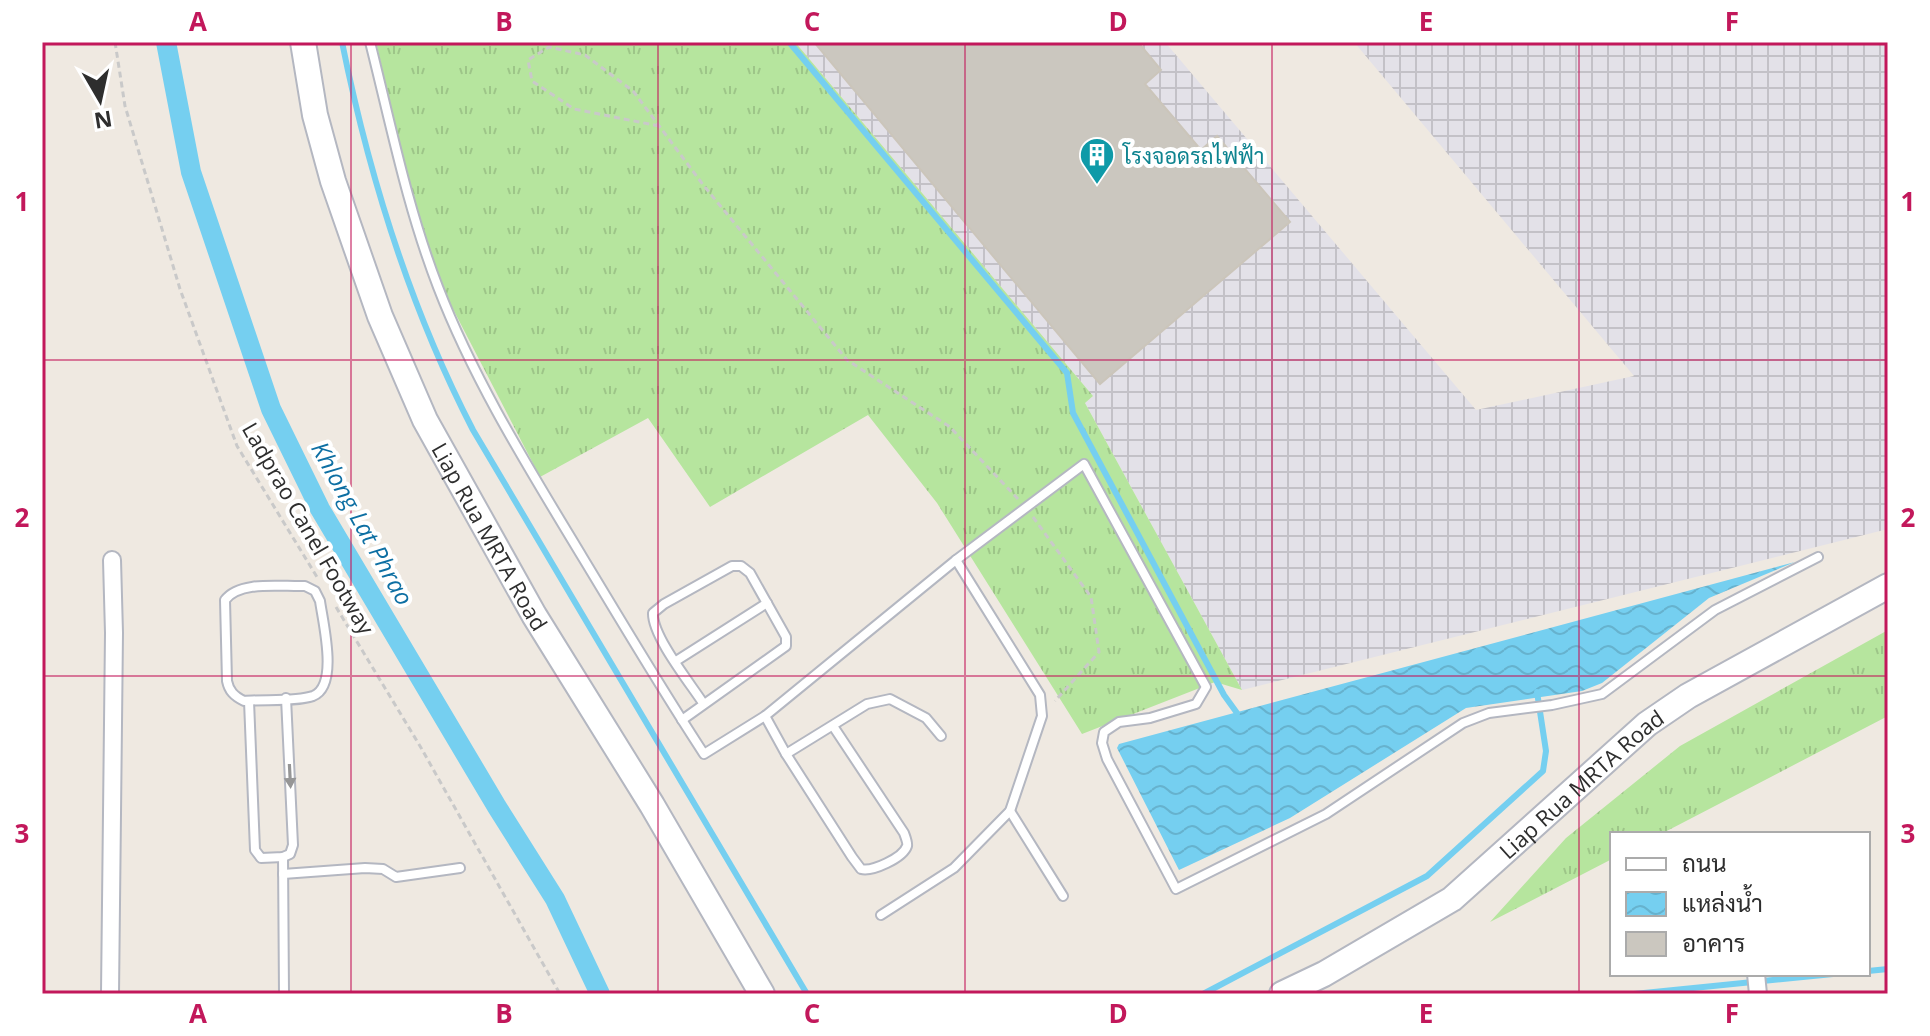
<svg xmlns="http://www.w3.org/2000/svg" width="1930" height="1036" font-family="'Open Sans',Sarabun,sans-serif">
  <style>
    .industrial { fill: url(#industrial-grid) }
    .grass { fill: url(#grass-tufts) }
    .water { fill: url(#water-waves) }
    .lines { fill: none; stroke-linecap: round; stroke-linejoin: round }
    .stream { stroke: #75cff0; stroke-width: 6 }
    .canal { stroke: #75cff0; stroke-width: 20 }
    .building { fill: #cbc7bf; stroke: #cbc5ba; stroke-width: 2 }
    .lane-casing { stroke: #b4b7c1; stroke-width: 12 }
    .street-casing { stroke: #b4b7c1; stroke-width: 20 }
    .secondary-casing { stroke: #b4b7c1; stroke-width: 28 }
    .path { stroke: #c9c9c9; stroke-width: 3; stroke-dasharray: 6 4; stroke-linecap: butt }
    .lane { stroke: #fff; stroke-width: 8 }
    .street { stroke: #fff; stroke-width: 16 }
    .secondary { stroke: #fff; stroke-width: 24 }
    .oneway { fill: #969696 }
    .grid { fill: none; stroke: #c2185b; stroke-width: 2; stroke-opacity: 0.55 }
    .labels { text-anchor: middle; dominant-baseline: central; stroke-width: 8; stroke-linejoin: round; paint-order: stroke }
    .culture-label { font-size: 22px; fill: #0d838f; stroke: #fff; text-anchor: start }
    .street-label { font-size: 22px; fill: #2e2e2e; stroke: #fff }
    .water-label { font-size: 24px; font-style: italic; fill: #0d6fa3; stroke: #fff }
    .neatline { fill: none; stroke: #c2185b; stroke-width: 3 }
    .grid-label { font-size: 26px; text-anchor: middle; font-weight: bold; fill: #c2185b }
  </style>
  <defs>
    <pattern id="industrial-grid" width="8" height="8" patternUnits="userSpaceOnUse" patternTransform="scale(2)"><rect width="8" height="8" fill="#e3e1e8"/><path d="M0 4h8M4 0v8" fill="none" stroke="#c3c1c7"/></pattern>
    <pattern id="grass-tufts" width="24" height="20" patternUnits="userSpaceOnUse" patternTransform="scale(2)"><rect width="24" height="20" fill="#b6e59e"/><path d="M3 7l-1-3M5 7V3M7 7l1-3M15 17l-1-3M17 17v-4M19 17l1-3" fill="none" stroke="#9dc588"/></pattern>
    <pattern id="water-waves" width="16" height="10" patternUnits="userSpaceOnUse" patternTransform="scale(2)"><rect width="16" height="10" fill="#75cff0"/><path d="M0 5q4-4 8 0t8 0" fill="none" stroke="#66b2ce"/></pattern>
  </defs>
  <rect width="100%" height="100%" fill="#efe9e1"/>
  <path class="industrial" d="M795,42H1165L1476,410L1634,376L1354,42H1888V529L1242,690L1085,403L1093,396Z"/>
  <g class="grass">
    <path d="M376,42H795L1093,396L1085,403L1242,690L1215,682L1082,734L937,503L868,415L710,507L648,418L540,477L441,286L410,190Z"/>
    <path d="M1888,630V716L1661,834H1612V859L1490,922L1566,838L1680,746Z"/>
  </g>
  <path class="water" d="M1795,562L1709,598L1602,683L1582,691L1466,708L1290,818L1179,870L1117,748L1119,744Z"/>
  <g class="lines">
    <g class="stream">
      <path d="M342,42C369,176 410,308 473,430L807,994"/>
      <path d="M789,42L1067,373L1073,413L1224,695L1237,713"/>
      <path d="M1868,971L1888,969"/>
      <path d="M1203,994L1427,876L1543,771L1546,751L1537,692"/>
      <path d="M1634,994L1833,974"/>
    </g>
    <path class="canal" d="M166,42L191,172L271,409L320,509L497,807L555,899L600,994"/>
  </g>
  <path class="building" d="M814,42H1138L1161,70L1145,84L1201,150L1217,136L1290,222L1100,384Z"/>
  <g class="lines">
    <defs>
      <g id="lane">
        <path d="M370,42C391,125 407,207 438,287C475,383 530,470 583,558C623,624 662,690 704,754L765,716L956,560L1084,464L1206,687L1196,704L1150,718L1119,722L1104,732L1102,743L1107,759L1176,889L1326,814L1463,723L1489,713L1552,705L1602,694L1715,610L1818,557"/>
        <path d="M305,586L315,591L320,601C323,623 339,686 313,696C296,702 263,699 244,701C234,696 229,691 227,681L225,600C240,580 282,587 305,586Z"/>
        <path d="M676,661L767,603"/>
        <path d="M249,701L255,850L261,858L283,857L290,854L293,845L286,698"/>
        <path d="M765,716L786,754L852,857L861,869C872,872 903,858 907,846C908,843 905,836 904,833L833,726"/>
        <path d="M682,720L786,646V637L750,573L741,566H732L664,604L653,613C652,636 690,683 703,703"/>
        <path d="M786,754L867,704L890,699L926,718L941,736"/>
        <path d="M1010,811L1063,896"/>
        <path d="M283,857L284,994"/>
        <path d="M283,874L365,868L383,869L396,877L460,868"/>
        <path d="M881,915L954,868L1010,811L1042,716L1040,695L956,560"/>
      </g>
      <g id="street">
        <path d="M1756,974L1758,994"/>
        <path d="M110,994L114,633L112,560"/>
      </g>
      <g id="secondary">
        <path id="s1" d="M303,42L315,115L333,181L380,316L425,420L534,615L652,805L762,994"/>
        <path id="s2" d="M1282,994L1324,974L1452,899L1647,724L1688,696L1888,586"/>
      </g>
    </defs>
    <use href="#lane" class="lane-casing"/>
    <use href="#street" class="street-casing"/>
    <use href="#secondary" class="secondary-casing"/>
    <g class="path">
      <path d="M115,42L125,106L180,289L237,446L317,577"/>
      <path d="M659,126L574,109L532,81L528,60L549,47L585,55L633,91L704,186L847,360L950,427L1018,499"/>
      <path d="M1033,517L1091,597L1099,652L1055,701"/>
      <path d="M336,607L420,746L560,994"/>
    </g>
    <use href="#lane" class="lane"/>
    <use href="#street" class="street"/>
    <use href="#secondary" class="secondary"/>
  </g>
  <defs><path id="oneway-solid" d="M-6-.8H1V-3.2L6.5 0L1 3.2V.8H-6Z" transform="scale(2)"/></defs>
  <use class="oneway" href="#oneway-solid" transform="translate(290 776) rotate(87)"/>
  <path class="grid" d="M351,42V994M658,42V994M965,42V994M1272,42V994M1579,42V994M42,360H1888M42,676H1888"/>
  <defs>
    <symbol id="building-pin" viewBox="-11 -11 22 30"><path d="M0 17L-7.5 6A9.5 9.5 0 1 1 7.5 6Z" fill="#0f9aa8" stroke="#fff"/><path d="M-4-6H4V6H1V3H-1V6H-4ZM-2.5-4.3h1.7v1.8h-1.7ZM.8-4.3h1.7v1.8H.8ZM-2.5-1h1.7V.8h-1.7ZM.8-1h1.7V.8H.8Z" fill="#fff"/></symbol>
  </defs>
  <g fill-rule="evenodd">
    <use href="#building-pin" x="1077" y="135" width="40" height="54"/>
  </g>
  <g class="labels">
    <g class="culture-label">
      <text x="1123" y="155">โรงจอดรถไฟฟ้า</text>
    </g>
    <g class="street-label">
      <text transform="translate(309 528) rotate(60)">Ladprao Canel Footway</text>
      <text stroke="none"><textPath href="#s1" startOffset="532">Liap Rua MRTA Road</textPath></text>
      <text stroke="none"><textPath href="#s2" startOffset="368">Liap Rua MRTA Road</textPath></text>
    </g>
    <g class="water-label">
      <text transform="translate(363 523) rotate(61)">Khlong Lat Phrao</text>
    </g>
  </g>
  <rect width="1930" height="1036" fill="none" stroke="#ffffff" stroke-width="88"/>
  <rect x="1610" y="832" width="260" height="144" fill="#ffffff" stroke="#ababab" stroke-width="2"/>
  <rect x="1626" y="858" width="40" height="12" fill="#ffffff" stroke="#ababab" stroke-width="2"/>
  <text x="1682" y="872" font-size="24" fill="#2e2e2e">ถนน</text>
  <rect x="1626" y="892" width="40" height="24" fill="url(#water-waves)" stroke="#ababab" stroke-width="2"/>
  <text x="1682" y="912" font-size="24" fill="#2e2e2e">แหล่งน้ำ</text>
  <rect x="1626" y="932" width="40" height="24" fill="#cbc7bf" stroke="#ababab" stroke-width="2"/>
  <text x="1682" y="952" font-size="24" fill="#2e2e2e">อาคาร</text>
  <g transform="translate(100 100) rotate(171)" stroke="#ffffff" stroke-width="6" paint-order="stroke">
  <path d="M0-6L14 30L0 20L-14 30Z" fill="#2e2e2e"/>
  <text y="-12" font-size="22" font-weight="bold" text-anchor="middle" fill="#2e2e2e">N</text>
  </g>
  <rect x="44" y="44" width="1842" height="948" class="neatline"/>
  <g class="grid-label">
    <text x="198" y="31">A</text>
    <text x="504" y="31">B</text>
    <text x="812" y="31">C</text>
    <text x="1118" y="31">D</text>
    <text x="1426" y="31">E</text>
    <text x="1732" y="31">F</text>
    <text x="22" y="211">1</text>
    <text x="1908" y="211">1</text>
    <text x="22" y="527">2</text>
    <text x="1908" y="527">2</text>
    <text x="22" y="843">3</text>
    <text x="1908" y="843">3</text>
    <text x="198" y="1023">A</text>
    <text x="504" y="1023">B</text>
    <text x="812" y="1023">C</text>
    <text x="1118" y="1023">D</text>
    <text x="1426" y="1023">E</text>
    <text x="1732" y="1023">F</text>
  </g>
</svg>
